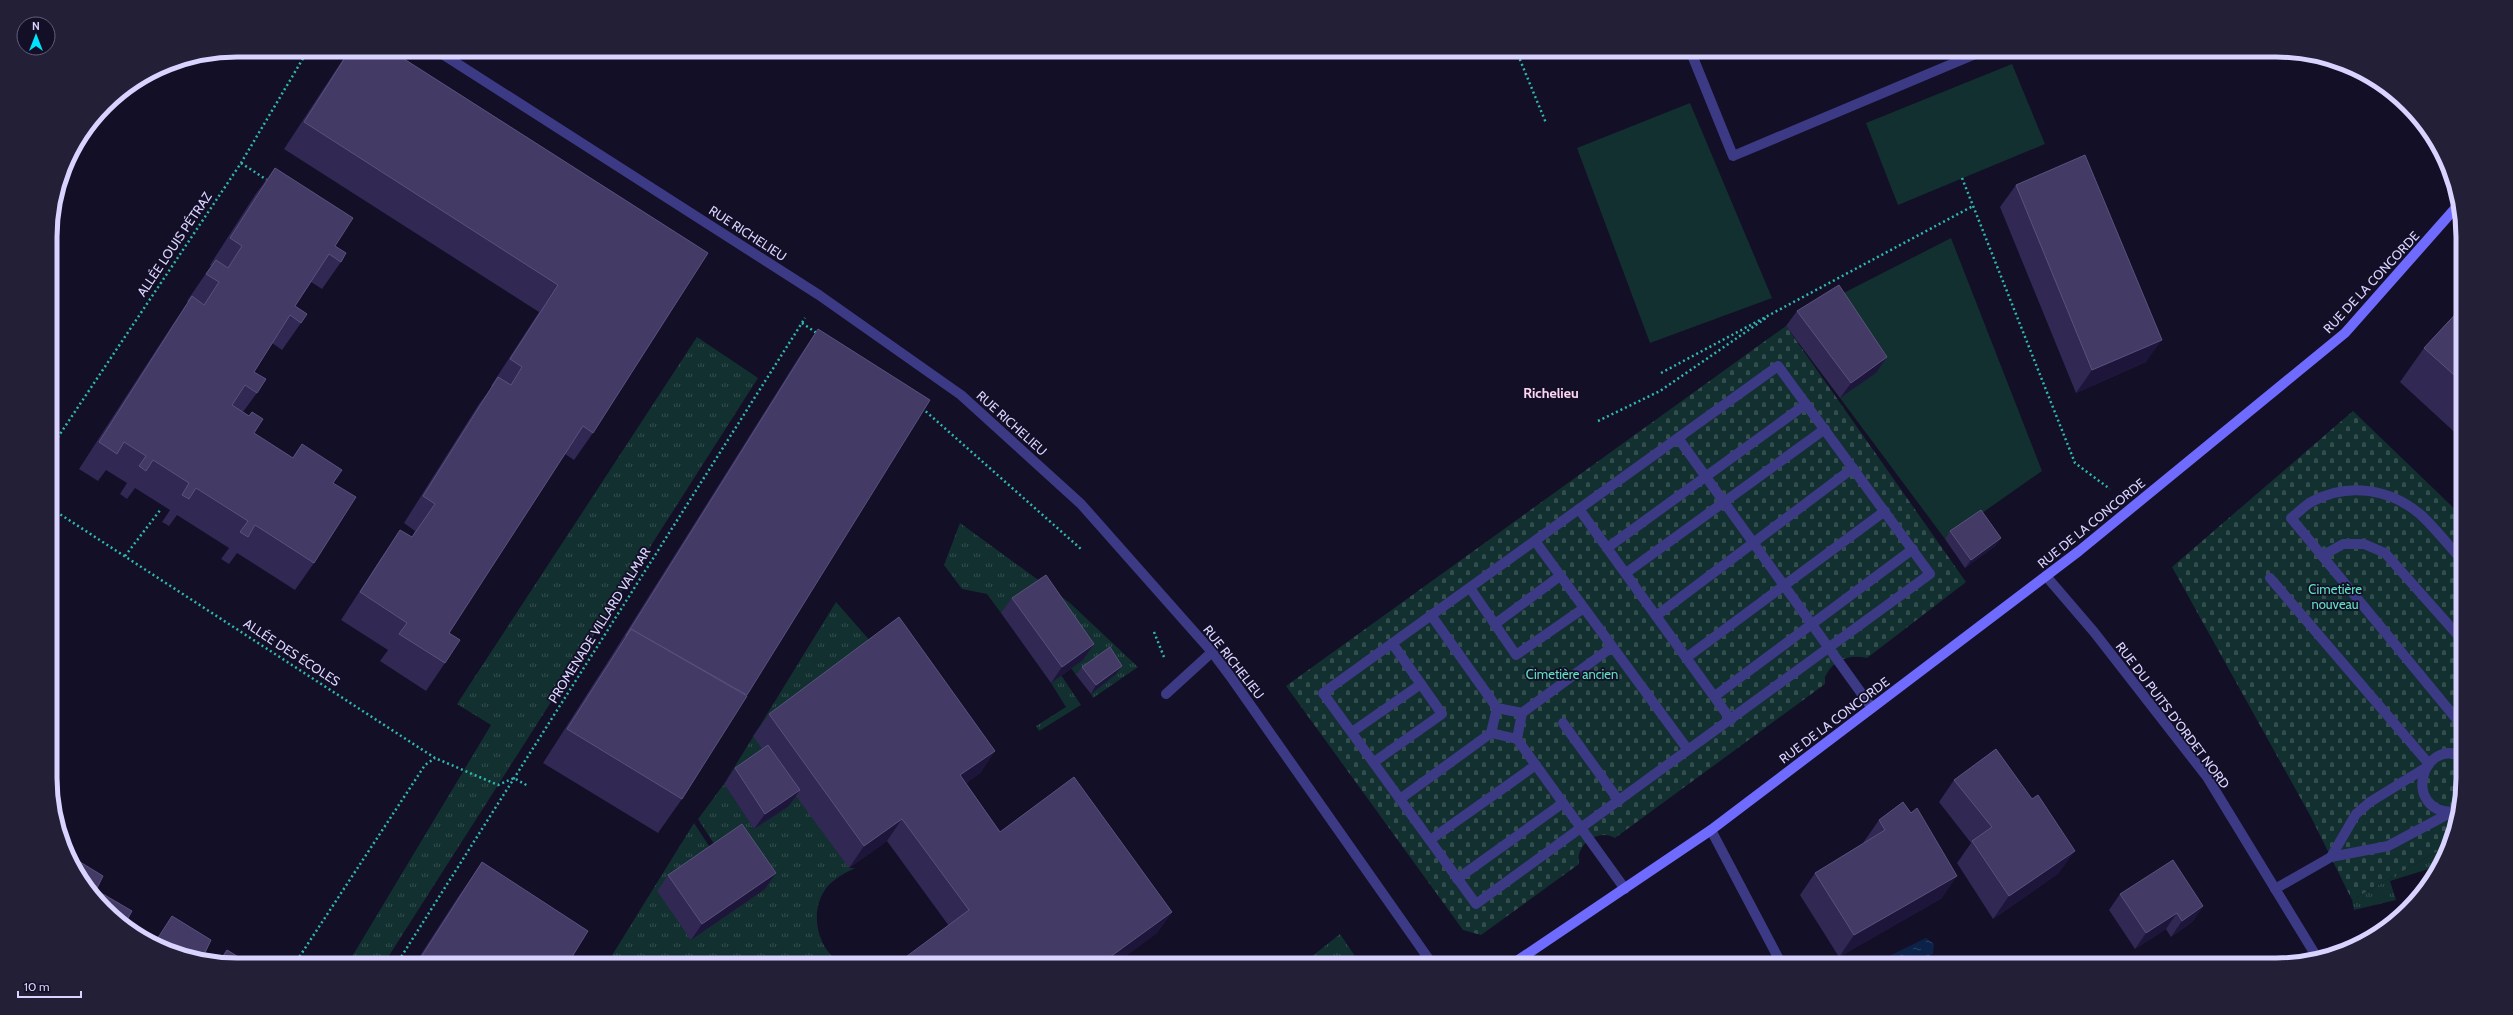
<svg xmlns="http://www.w3.org/2000/svg" width="2513" height="1015" font-family="Cabin,sans-serif">
  <style>
    .grass { fill: url(#grass-tufts) }
    .cemetery { fill: url(#cemetery-stones) }
    .pitch { fill: #12302f }
    .water { fill: url(#water-ripples) }
    .lines { fill: none; stroke-linecap: round; stroke-linejoin: round }
    .path { stroke: #2fb8b0; stroke-width: 2.5; stroke-dasharray: 2 3; stroke-linecap: butt }
    .lane { stroke: #3d3a85; stroke-width: 10 }
    .street { stroke: #3d3a85; stroke-width: 10 }
    .secondary { stroke: #6f6bff; stroke-width: 10 }
    .wall { fill: #312854 }
    .shaded-wall { fill: #1d163a }
    .building { fill: #433a66; stroke: #5a527e }
    .labels { text-anchor: middle; dominant-baseline: central; stroke-width: 3.5; stroke-linejoin: round; paint-order: stroke }
    .street-label { font-size: 13px; fill: #d9d4ff; stroke: #130f26 }
    .park-label { font-size: 13px; fill: #5fe0c0; stroke: #130f26 }
    .neighbourhood-label { font-size: 14px; font-weight: bold; fill: #ffd6f0; stroke: #130f26 }
    .rim { fill: none; stroke: #d9d4ff; stroke-width: 5 }
  </style>
  <defs>
    <pattern id="grass-tufts" width="24" height="20" patternUnits="userSpaceOnUse"><rect width="24" height="20" fill="#12302f"/><path d="M3 7l-1-3M5 7V3M7 7l1-3M15 17l-1-3M17 17v-4M19 17l1-3" fill="none" stroke="#344d4e"/></pattern>
    <pattern id="cemetery-stones" width="16" height="16" patternUnits="userSpaceOnUse"><rect width="16" height="16" fill="#12302f"/><path d="M2 7V4a2 2 0 0 1 4 0v3zM10 15v-3a2 2 0 0 1 4 0v3z" fill="#344d4e"/></pattern>
    <pattern id="water-ripples" width="26" height="14" patternUnits="userSpaceOnUse"><rect width="26" height="14" fill="#0c2248"/><path d="M2 4q2-2 4 0t4 0M15 11q2-2 4 0t4 0" fill="none" stroke="#2f4163"/></pattern>
  </defs>
  <rect width="100%" height="100%" fill="#130f26"/>
  <g class="grass">
    <path d="M697,337L758,378L383,965H347L491,725L457,704Z"/>
    <path d="M960,523L1070,603L1138,667L1093,698L1091,694L1116,674L1076,675L1071,668L1083,660L1035,591L1001,613L987,594L962,589L944,565Z"/>
    <path d="M836,602L872,643L849,868H855C845,873 835,878 827,887C808,911 817,950 843,965H652L650,962L643,965H615L611,957L694,823L713,852L718,850L698,819L724,784L754,829L727,779Z"/>
    <path d="M1061,675L1081,705L1039,731L1036,726L1066,707L1051,683Z"/>
    <path d="M2450,844L2438,866L2390,881L2396,900L2354,910L2352,900Z"/>
    <path d="M1340,934L1361,965H1301Z"/>
  </g>
  <g class="cemetery">
    <path d="M1786,326L1966,582L1867,658C1849,654 1833,660 1825,677V684L1615,838C1598,828 1575,845 1579,864L1481,935L1463,930L1286,686Z"/>
    <path d="M2353,411L2462,516L2463,778L2453,838L2450,844L2352,900L2311,817L2172,567Z"/>
  </g>
  <g class="pitch">
    <path d="M1538,50H1565L1542,59Z"/>
    <path d="M2012,64L2045,144L1898,205L1866,123Z"/>
    <path d="M1690,103L1772,298L1650,343L1577,148Z"/>
    <path d="M1951,238L2042,471L1945,539L1840,398L1828,301Z"/>
  </g>
  <g class="water">
    <path d="M1926,938L1934,944L1933,954L1930,955L1934,965H1871Z"/>
    <path d="M2103,956L2108,962L2115,961L2117,965H2088Z"/>
  </g>
  <g class="lines">
    <g class="path">
      <path d="M1516,50L1546,123"/>
      <path d="M241,163L267,180"/>
      <path d="M1962,178L2075,463L2110,489"/>
      <path d="M802,323L818,334"/>
      <path d="M1661,373L1973,206"/>
      <path d="M922,408L1081,549"/>
      <path d="M1598,421L1660,391L1766,318"/>
      <path d="M52,446L241,163L308,50"/>
      <path d="M52,509L435,758L498,785L514,778L528,786"/>
      <path d="M125,556L161,509"/>
      <path d="M1154,632L1164,657"/>
      <path d="M294,965L425,765L435,758"/>
      <path d="M396,965L805,318"/>
    </g>
    <g class="lane">
      <path d="M1690,50L1733,156L1985,50"/>
      <path d="M1778,366L1930,574L1476,904L1323,693Z"/>
      <path d="M1678,438L1872,708"/>
      <path d="M1579,509L1731,720"/>
      <path d="M1535,541L1688,750"/>
      <path d="M1607,548L1806,404"/>
      <path d="M2322,556L2343,544H2364L2385,553L2463,641"/>
      <path d="M2462,560C2449,546 2436,529 2421,515C2391,489 2349,482 2313,501C2305,505 2298,513 2291,518L2463,727"/>
      <path d="M1626,573L1825,429"/>
      <path d="M2270,578L2429,764"/>
      <path d="M1470,588L1516,655L1584,608"/>
      <path d="M1431,615L1497,708L1522,713L1517,739L1491,733L1497,708"/>
      <path d="M1656,616L1853,468"/>
      <path d="M1495,624L1560,576"/>
      <path d="M1686,658L1885,511"/>
      <path d="M1166,694L1212,652"/>
      <path d="M1715,696L1913,549"/>
      <path d="M1522,713L1612,647"/>
      <path d="M1563,723L1619,801"/>
      <path d="M1352,732L1421,684"/>
      <path d="M1517,739L1625,889"/>
      <path d="M1374,762L1442,714L1392,643"/>
      <path d="M1400,799L1491,733"/>
      <path d="M2453,812C2403,812 2420,738 2463,756"/>
      <path d="M1430,840L1536,765"/>
      <path d="M2331,857L2356,814L2370,802L2427,767"/>
      <path d="M1457,879L1563,803"/>
      <path d="M2275,889L2331,857L2388,846L2452,812"/>
    </g>
    <g class="street">
      <path d="M436,50L819,295L961,395L1081,504L1212,652L1230,676L1433,965"/>
      <path d="M2046,576L2094,632L2207,777L2318,959"/>
      <path d="M1711,830L1782,965"/>
    </g>
    <path class="secondary" d="M1511,965L1711,830L2079,551L2345,333L2459,204"/>
  </g>
  <g class="wall">
    <path d="M349,50H390L708,253L593,433L574,460L565,454L449,633L445,663L426,691L380,661L388,650L341,620L381,558L400,530L412,537L415,531L404,523L479,404L492,387L491,386L539,312L284,149Z"/>
    <path d="M275,168L335,246L341,262L322,289L311,282L295,306L301,323L282,350L272,343L254,372L257,393L243,412L249,416L252,412L254,433L292,458L302,444L333,483L314,563L295,590L237,553L229,564L221,559L229,548L177,515L169,526L162,522L170,510L135,488L127,499L120,494L127,483L106,470L98,481L79,469L173,324L188,302L187,301L211,266L210,265L255,195Z"/>
    <path d="M2016,185L2146,362L2076,393L2000,207Z"/>
    <path d="M2462,307V439L2400,382L2424,348Z"/>
    <path d="M1797,311L1887,357L1876,373L1840,398L1786,326Z"/>
    <path d="M818,329L682,799L658,833L543,763L607,663L799,357Z"/>
    <path d="M1950,531L2001,538L1995,546L1965,568L1945,539Z"/>
    <path d="M1012,598L1094,644L1083,660L1051,683L1001,613Z"/>
    <path d="M1122,666L1116,674L1091,694L1076,675L1082,667Z"/>
    <path d="M769,714L995,751L980,773L966,783L1000,832L1172,912L1156,934L949,926L887,841L849,868L796,796L789,806L754,829L724,784L735,768L762,749L753,736Z"/>
    <path d="M1954,780L2059,873L1993,919L1957,863L1971,843L1939,802Z"/>
    <path d="M1879,820L1942,898L1839,957L1800,895L1815,873L1864,843H1863Z"/>
    <path d="M482,862L567,965H414L458,897Z"/>
    <path d="M776,873L765,889L691,940L657,891L668,875Z"/>
    <path d="M2120,894L2203,906L2192,922L2171,937L2166,929L2135,949L2109,910Z"/>
  </g>
  <g class="shaded-wall">
    <path d="M2162,340L2146,362L2076,393L2092,370Z"/>
    <path d="M1887,357L1876,373L1840,398L1851,383Z"/>
    <path d="M2001,538L1995,546L1965,568L1971,560Z"/>
    <path d="M1094,644L1083,660L1051,683L1062,667Z"/>
    <path d="M1122,666L1116,674L1091,694L1096,685Z"/>
    <path d="M995,751L980,773L945,798L960,775Z"/>
    <path d="M800,790L789,806L754,829L765,814Z"/>
    <path d="M902,819L887,841L849,868L864,846Z"/>
    <path d="M2075,851L2059,873L1993,919L2009,896Z"/>
    <path d="M776,873L765,889L691,940L702,924Z"/>
    <path d="M1957,876L1942,898L1839,957L1854,935Z"/>
    <path d="M2203,906L2192,922L2171,937L2182,921Z"/>
    <path d="M1172,912L1156,934L1114,965H1099Z"/>
    <path d="M2177,913L2166,929L2135,949L2146,933Z"/>
  </g>
  <g class="building">
    <path d="M350,50H390L708,253L593,433L583,426L449,633L460,640L445,663L399,634L407,623L360,592L400,530L412,537L435,504L423,496L498,377L511,385L522,367L510,359L558,285L304,122Z"/>
    <path d="M2085,155L2162,340L2092,370L2016,185Z"/>
    <path d="M275,168L353,218L335,246L346,253L341,262L329,254L295,306L307,314L301,323L290,315L254,372L266,379L257,393L245,385L232,405L249,416L252,412L263,419L254,433L293,458L302,444L342,470L333,483L356,497L314,563L255,525L248,537L240,532L248,521L196,488L189,499L182,495L189,483L153,460L146,471L139,466L146,456L124,442L117,454L99,442L192,296L204,305L219,282L206,274L216,260L228,268L242,246L230,238Z"/>
    <path d="M1839,285L1887,357L1851,383L1797,311Z"/>
    <path d="M2462,307V382L2424,348Z"/>
    <path d="M818,329L930,400L747,695L631,629L626,636Z"/>
    <path d="M1981,510L2001,538L1971,560L1950,531Z"/>
    <path d="M1046,575L1094,644L1062,667L1012,598Z"/>
    <path d="M899,617L995,751L960,775L1000,832L1074,777L1172,912L1099,965H895L969,910L902,819L864,846L769,714Z"/>
    <path d="M631,629L747,696L682,799L567,729Z"/>
    <path d="M1110,647L1122,666L1096,685L1082,667Z"/>
    <path d="M768,745L800,790L765,814L735,768Z"/>
    <path d="M1996,749L2032,799L2038,795L2075,851L2009,896L1972,841L1992,827L1954,780Z"/>
    <path d="M1903,802L1911,813L1917,808L1957,876L1854,935L1815,873L1885,830L1879,820Z"/>
    <path d="M742,824L776,873L702,924L668,875Z"/>
    <path d="M67,854L103,876L96,890L132,911L124,925L96,901L69,860Z"/>
    <path d="M2173,860L2203,906L2182,921L2177,913L2146,933L2120,894Z"/>
    <path d="M482,862L588,931L567,965H416Z"/>
    <path d="M172,916L211,940L202,959L177,955L154,944Z"/>
    <path d="M227,950L252,965H237L219,962Z"/>
    <path d="M1961,963L1962,965H1957Z"/>
  </g>
  <g class="labels">
    <g class="street-label">
      <text transform="translate(748 233) rotate(33)">RUE RICHELIEU</text>
      <text transform="translate(174 244) rotate(-56)">ALLÉE LOUIS PÉTRAZ</text>
      <text transform="translate(2371 282) rotate(-47)">RUE DE LA CONCORDE</text>
      <text transform="translate(1012 423) rotate(42)">RUE RICHELIEU</text>
      <text transform="translate(2091 523) rotate(-39)">RUE DE LA CONCORDE</text>
      <text transform="translate(599 625) rotate(-58)">PROMENADE VILLARD VALMAR</text>
      <text transform="translate(292 652) rotate(33)">ALLÉE DES ÉCOLES</text>
      <text transform="translate(1234 662) rotate(52)">RUE RICHELIEU</text>
      <text transform="translate(2173 715) rotate(53)">RUE DU PUITS D'ORDET NORD</text>
      <text transform="translate(1834 720) rotate(-37)">RUE DE LA CONCORDE</text>
    </g>
    <g class="park-label">
      <text x="2335" y="589">Cimetière<tspan x="2335" dy="15">nouveau</tspan></text>
      <text x="1572" y="674">Cimetière ancien</text>
    </g>
    <g class="neighbourhood-label">
      <text x="1551" y="393">Richelieu</text>
    </g>
  </g>
  <path d="M0 0H2513V1015H0ZM237 57H2276A180 180 0 0 1 2456 237V778A180 180 0 0 1 2276 958H237A180 180 0 0 1 57 778V237A180 180 0 0 1 237 57Z" fill="#231f37" fill-rule="evenodd"/>
  <path class="rim" d="M237 57H2276A180 180 0 0 1 2456 237V778A180 180 0 0 1 2276 958H237A180 180 0 0 1 57 778V237A180 180 0 0 1 237 57Z"/>
  <g transform="translate(36 36)"><circle r="19" fill="#130f26" stroke="#625e7d"/>
  <path d="M0-3L7 15L0 10L-7 15Z" fill="#00e5ff"/>
  <text y="-6" font-size="11" font-weight="bold" text-anchor="middle" fill="#d9d4ff">N</text>
  </g>
  <path d="M18 991v6h63v-6" fill="none" stroke="#d9d4ff" stroke-width="2"/>
  <text x="24" y="991" font-size="12" fill="#d9d4ff" stroke="#130f26" stroke-width="3" paint-order="stroke">10 m</text>
</svg>
